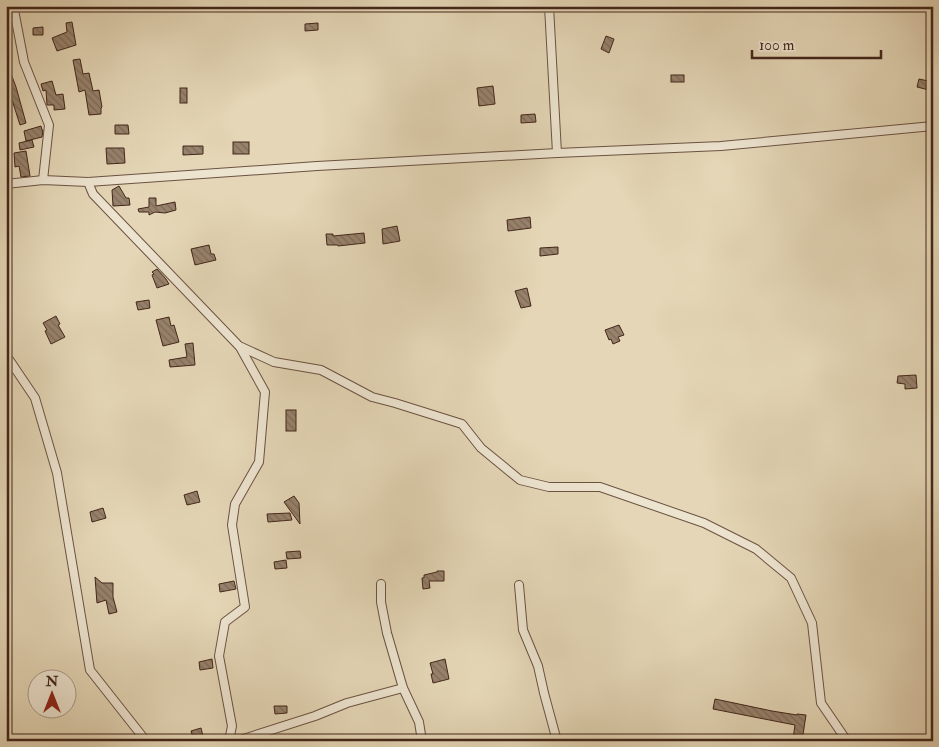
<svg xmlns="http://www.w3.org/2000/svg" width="939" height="747" font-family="'IM FELL Double Pica',serif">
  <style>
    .building { fill: url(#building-back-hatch); stroke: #43261b }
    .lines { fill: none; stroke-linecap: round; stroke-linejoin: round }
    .minor-casing { stroke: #6b5242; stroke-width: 10 }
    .minor { stroke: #ede4d0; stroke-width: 8 }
  </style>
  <defs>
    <pattern id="building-back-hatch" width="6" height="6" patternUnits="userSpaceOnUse" patternTransform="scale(1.25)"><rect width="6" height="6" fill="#97826c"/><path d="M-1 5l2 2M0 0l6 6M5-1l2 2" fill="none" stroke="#7d6a58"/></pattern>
  </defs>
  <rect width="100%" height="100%" fill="#e4d6b6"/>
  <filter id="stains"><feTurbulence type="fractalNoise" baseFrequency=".004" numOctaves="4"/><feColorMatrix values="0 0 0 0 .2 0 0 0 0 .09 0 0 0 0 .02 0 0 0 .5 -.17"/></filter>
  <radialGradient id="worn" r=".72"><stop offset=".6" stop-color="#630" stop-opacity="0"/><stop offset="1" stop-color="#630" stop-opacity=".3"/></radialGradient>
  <g class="building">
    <path d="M72,22L76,45L57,51L52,38L67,32L66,23Z"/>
    <path d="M318,23V30L305,31V24Z"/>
    <path d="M43,27V35H33V28Z"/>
    <path d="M606,36L614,39L609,53L601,49Z"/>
    <path d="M80,59L83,74L89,73L93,91L99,90L102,107L101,108V114L89,115L85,90L79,92L73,60Z"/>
    <path d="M7,63L16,87L26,123L20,125L6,81Z"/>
    <rect x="671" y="75" width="13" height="7"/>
    <path d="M919,79L933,82V91L917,87Z"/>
    <path d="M52,81L56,95L63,94L65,109L54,110V105H47L46,90L43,91L41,84Z"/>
    <path d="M493,86L495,104L479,106L477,88Z"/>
    <rect x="180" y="88" width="7" height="15"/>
    <path d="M535,114L536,122L521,123V115Z"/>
    <path d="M115,125H128L129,134H115Z"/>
    <path d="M41,126L42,130H43L42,137L26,141L24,131Z"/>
    <path d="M32,140L34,147L20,150L19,143Z"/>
    <rect x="233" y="142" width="16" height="12"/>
    <path d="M183,146H203V154L183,155Z"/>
    <path d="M106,148H124L125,163L107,164Z"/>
    <path d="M26,151L30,176L21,177L19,166L15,167L14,153Z"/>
    <path d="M119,186L126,198H129L130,205L113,206L112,190Z"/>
    <path d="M149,198H156V206L175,202L176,210L165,213L155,212L149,215V212H139L138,209L149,207Z"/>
    <path d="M530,217L531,228L508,231L507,220Z"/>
    <path d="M397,226L400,241L383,244L382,229Z"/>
    <path d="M364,233L365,243L338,246V245H327L326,234H333V236Z"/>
    <path d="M209,245L211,254H214L216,260L195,265L191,249Z"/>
    <path d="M558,247V254L540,256V248Z"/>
    <path d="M157,269L166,279L169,284L157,288L152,275L154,274L152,272Z"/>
    <path d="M527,288L531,306L521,308L515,291Z"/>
    <path d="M149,300L150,308L138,310L136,302Z"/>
    <path d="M56,316L60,324L58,325L65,337L51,344L45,331L47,330L43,323Z"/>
    <path d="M169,317L171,326L174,325L179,342L163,346L156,320Z"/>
    <path d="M619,325L624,335L618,337L620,341L613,344L611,339L609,340L605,330Z"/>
    <path d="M193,343L195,365L170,367L169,360L187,357L185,344Z"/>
    <path d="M916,375L917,388L905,389V384L897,383L898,376Z"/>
    <rect x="286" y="410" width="10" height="21"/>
    <path d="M197,491L200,502L187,505L184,495Z"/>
    <path d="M294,496L299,503L300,524L284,502Z"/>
    <path d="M103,508L106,518L92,522L90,512Z"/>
    <path d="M290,513L292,520L268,522L267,514Z"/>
    <path d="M300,551L301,558L287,559L286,552Z"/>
    <path d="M286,560L287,568L275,569L274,562Z"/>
    <path d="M437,571H444V581H429L430,588L423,589L422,578H424V575L437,572Z"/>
    <path d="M95,577L102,583H113V597L117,612L109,614L106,600L97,603Z"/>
    <path d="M234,581L236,589L220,592L219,584Z"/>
    <path d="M212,659L213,668L200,670L199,662Z"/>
    <path d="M445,659L449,679L433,683L431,674H433L430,663Z"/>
    <path d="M715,699L772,711L797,715V714L806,715L802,741L793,739L795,725L713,709Z"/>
    <path d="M274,706H287V713L275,714Z"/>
    <path d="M201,728L203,736L193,738L191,731Z"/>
  </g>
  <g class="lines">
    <defs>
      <g id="minor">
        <path d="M15,6L14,10L24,62L49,125L43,180"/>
        <path d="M549,6L557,153"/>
        <path d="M88,182L93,194L239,346L274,362L321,370L372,397L395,403L462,424L481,448L520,480L549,487H600L704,523L756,549L791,578L812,623L821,703L847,741"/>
        <path d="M6,184L43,180L88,182L317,166L557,153L721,146L933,126"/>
        <path d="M6,355L35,398L57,473L90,670L146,741"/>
        <path d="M381,584V602L387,633L403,688L419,722L422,741"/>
        <path d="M519,585L523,630L538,666L544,693L557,741"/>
        <path d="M229,741L232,726L219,656L225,622L245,607L232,525L235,504L259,462L265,392L240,347"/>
        <path d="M237,741L315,716L347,703L403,688"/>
      </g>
    </defs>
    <use href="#minor" class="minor-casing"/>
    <use href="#minor" class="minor"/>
  </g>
  <rect width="939" height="747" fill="none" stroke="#e4d6b6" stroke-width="25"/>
  <rect x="8" y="8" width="924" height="732" fill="none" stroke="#43261b" stroke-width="2.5"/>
  <rect x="12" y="12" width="914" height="722" fill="none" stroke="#43261b"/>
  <g transform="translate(52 694)"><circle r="24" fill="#ede4d0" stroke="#a99888"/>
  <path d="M0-4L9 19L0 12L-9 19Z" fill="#8f2418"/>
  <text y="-8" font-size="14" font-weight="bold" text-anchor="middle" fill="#43261b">N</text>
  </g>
  <path d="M752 50v8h129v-8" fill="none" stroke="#43261b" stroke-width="2.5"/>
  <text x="759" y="50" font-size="15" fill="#43261b" stroke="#ede4d0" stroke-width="4" paint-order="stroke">100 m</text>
  <rect width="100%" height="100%" filter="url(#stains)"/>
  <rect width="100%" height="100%" fill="url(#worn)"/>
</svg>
